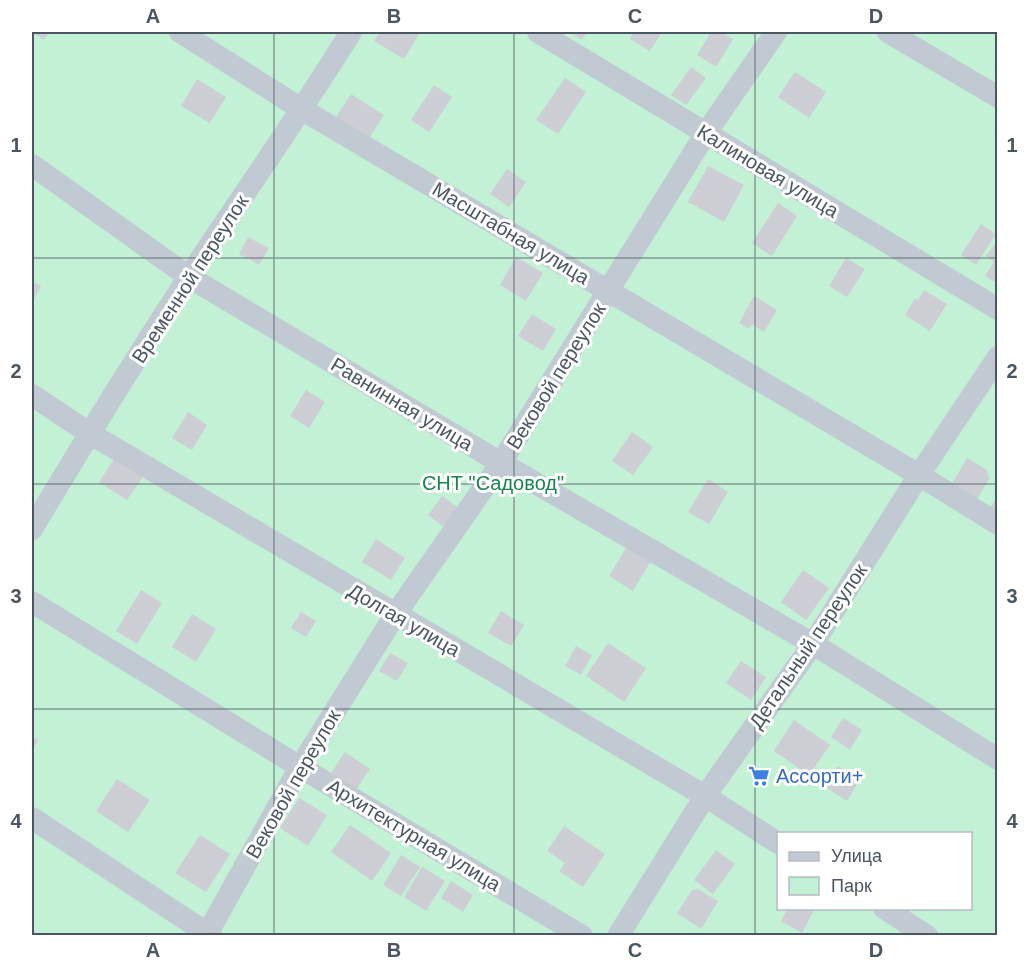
<svg xmlns="http://www.w3.org/2000/svg" width="1029" height="967" font-family="Helvetica,sans-serif">
  <style>
    .green { fill: #c3f1d5; fill-rule: evenodd }
    .building { fill: #cdcfd5 }
    .lines { fill: none; stroke-linecap: round; stroke-linejoin: round }
    .minor { stroke: #c1cad2; stroke-width: 22 }
    .grid { fill: none; stroke: #4a5661; stroke-width: 1.5; stroke-opacity: 0.55 }
    .labels { text-anchor: middle; dominant-baseline: central; stroke-width: 6; stroke-linejoin: round; paint-order: stroke }
    .street-label { font-size: 20px; fill: #4a5661; stroke: #fff }
    .park-label { font-size: 20px; fill: #17864f; stroke: #fff }
    .shop-label { font-size: 20px; fill: #366cbe; stroke: #fff; text-anchor: start }
    .neatline { fill: none; stroke: #4a5661; stroke-width: 2 }
    .grid-label { font-size: 20px; text-anchor: middle; font-weight: bold; fill: #4a5661 }
  </style>
  <rect width="100%" height="100%" fill="#f5f3f3"/>
  <path class="green" d="M32,32H997V935H32ZM778,834H970V908H778Z"/>
  <g class="building">
    <path d="M32,32H49L44,40Z"/>
    <path d="M380,32H415L419,34L404,59L374,41Z"/>
    <path d="M569,32H587L582,40Z"/>
    <path d="M634,32H662L650,51L630,39Z"/>
    <path d="M711,32H720L733,39L716,67L697,55Z"/>
    <path d="M691,67L706,78L686,105L671,95Z"/>
    <path d="M795,72L826,92L809,118L778,97Z"/>
    <path d="M565,78L586,92L558,134L536,120Z"/>
    <path d="M197,79L226,97L210,123L181,106Z"/>
    <path d="M434,85L452,97L429,132L411,120Z"/>
    <path d="M351,94L384,115L369,138L336,117Z"/>
    <path d="M708,166L744,185L724,222L688,202Z"/>
    <path d="M507,169L526,182L509,207L490,194Z"/>
    <path d="M778,203L797,216L772,256L752,243Z"/>
    <path d="M981,224L996,234L976,265L961,255Z"/>
    <path d="M248,237L269,248L259,265L239,254Z"/>
    <path d="M998,240V284L985,276L994,262L986,256Z"/>
    <path d="M516,257L543,273L526,301L500,285Z"/>
    <path d="M846,258L865,269L847,297L829,286Z"/>
    <path d="M32,281L41,286L32,303Z"/>
    <path d="M924,290L947,304L930,331L905,315L915,298L918,300Z"/>
    <path d="M754,296L777,310L764,332L752,324L749,329L739,323Z"/>
    <path d="M532,314L556,329L543,351L518,336Z"/>
    <path d="M306,390L325,402L309,428L290,416Z"/>
    <path d="M188,412L207,425L192,450L172,438Z"/>
    <path d="M632,432L653,447L633,475L612,461Z"/>
    <path d="M118,453L146,472L127,500L99,482Z"/>
    <path d="M967,458L987,470L989,479L977,499L952,484Z"/>
    <path d="M708,479L728,492L709,524L688,512Z"/>
    <path d="M442,496L463,511L449,531L428,515Z"/>
    <path d="M998,496V514L989,509Z"/>
    <path d="M376,539L405,558L391,580L362,562Z"/>
    <path d="M631,540L655,554L633,591L609,576Z"/>
    <path d="M803,570L829,588L806,620L781,602Z"/>
    <path d="M141,590L162,603L137,644L116,631Z"/>
    <path d="M501,611L524,625L511,646L488,633Z"/>
    <path d="M301,612L316,621L306,637L291,628Z"/>
    <path d="M192,614L216,629L196,662L172,647Z"/>
    <path d="M608,643L646,668L624,702L586,676Z"/>
    <path d="M576,646L592,655L581,675L565,666Z"/>
    <path d="M390,653L408,663L397,681L379,671Z"/>
    <path d="M741,661L766,677L751,700L726,683Z"/>
    <path d="M843,718L862,730L850,750L831,737Z"/>
    <path d="M794,720L830,745L809,775L774,751Z"/>
    <path d="M32,736L38,740L32,750Z"/>
    <path d="M345,752L370,769L356,790L331,773Z"/>
    <path d="M838,766L860,779L847,801L825,787Z"/>
    <path d="M117,779L150,800L128,832L96,811Z"/>
    <path d="M299,798L327,815L308,846L280,828Z"/>
    <path d="M350,825L391,853L372,881L331,852Z"/>
    <path d="M564,826L605,854L583,887L559,871L565,863L547,851Z"/>
    <path d="M200,835L230,854L206,892L175,873Z"/>
    <path d="M716,850L735,864L713,894L694,880Z"/>
    <path d="M401,855L420,867L401,896L383,885Z"/>
    <path d="M422,867L445,881L426,911L404,897Z"/>
    <path d="M451,881L473,895L463,912L441,898Z"/>
    <path d="M698,889L718,901L701,929L677,913L692,890Z"/>
    <path d="M788,908H815L802,933L781,921Z"/>
  </g>
  <g class="lines">
    <g class="minor">
      <path d="M180,32L303,110L919,475L998,524"/>
      <path d="M538,32L998,309"/>
      <path d="M888,32L998,97"/>
      <path d="M32,165L189,277L501,463L813,644L998,759"/>
      <path d="M32,395L89,433L705,796L778,843"/>
      <path d="M32,529C82,445 134,361 188,278C242,196 299,116 351,32"/>
      <path d="M32,602L300,767L582,936"/>
      <path d="M32,818L211,936"/>
      <path d="M884,908L927,936"/>
      <path d="M206,936L300,767L395,615L501,463L706,133L776,32"/>
      <path d="M618,936L705,796L813,644L919,475L998,357"/>
    </g>
  </g>
  <path class="grid" d="M274,32V936M514,32V936M755,32V936M32,258H998M32,484H998M32,709H998"/>
  <defs>
    <symbol id="supermarket-bare" viewBox="-9 -9 18 18"><path d="M-6-5.5h2.5l.6 2H6L4.5 2H-2.5L-4.4-4H-6ZM-1.5 3.2a1.3 1.3 0 1 0 .1 0ZM3 3.2a1.3 1.3 0 1 0 .1 0Z" fill="#3f7fe0" stroke="#fff" stroke-width="2.5" paint-order="stroke"/></symbol>
  </defs>
  <g fill-rule="evenodd">
    <use href="#supermarket-bare" x="744" y="761" width="30" height="30"/>
  </g>
  <g class="labels">
    <g class="street-label">
      <text transform="translate(768 171) rotate(31)">Калиновая улица</text>
      <text transform="translate(511 233) rotate(31)">Масштабная улица</text>
      <text transform="translate(190 279) rotate(-57)">Временной переулок</text>
      <text transform="translate(556 376) rotate(-58)">Вековой переулок</text>
      <text transform="translate(402 404) rotate(31)">Равнинная улица</text>
      <text transform="translate(404 620) rotate(30)">Долгая улица</text>
      <text transform="translate(808 646) rotate(-56)">Детальный переулок</text>
      <text transform="translate(293 784) rotate(-60)">Вековой переулок</text>
      <text transform="translate(414 835) rotate(31)">Архитектурная улица</text>
    </g>
    <g class="park-label">
      <text x="493" y="483">СНТ "Садовод"</text>
    </g>
    <g class="shop-label">
      <text x="776" y="776">Ассорти+</text>
    </g>
  </g>
  <rect width="1029" height="967" fill="none" stroke="#ffffff" stroke-width="66"/>
  <rect x="777" y="832" width="195" height="78" fill="#ffffff" stroke="#b7bbc0" stroke-width="1.5"/>
  <rect x="789" y="852" width="30" height="9" fill="#c1cad2" stroke="#b7bbc0" stroke-width="1.5"/>
  <text x="831" y="862" font-size="18" fill="#4a5661">Улица</text>
  <rect x="789" y="877" width="30" height="18" fill="#c3f1d5" stroke="#b7bbc0" stroke-width="1.5"/>
  <text x="831" y="892" font-size="18" fill="#4a5661">Парк</text>
  <rect x="33" y="33" width="963" height="901" class="neatline"/>
  <g class="grid-label">
    <text x="153" y="23">A</text>
    <text x="394" y="23">B</text>
    <text x="635" y="23">C</text>
    <text x="876" y="23">D</text>
    <text x="16" y="152">1</text>
    <text x="1012" y="152">1</text>
    <text x="16" y="378">2</text>
    <text x="1012" y="378">2</text>
    <text x="16" y="603">3</text>
    <text x="1012" y="603">3</text>
    <text x="16" y="828">4</text>
    <text x="1012" y="828">4</text>
    <text x="153" y="957">A</text>
    <text x="394" y="957">B</text>
    <text x="635" y="957">C</text>
    <text x="876" y="957">D</text>
  </g>
</svg>
